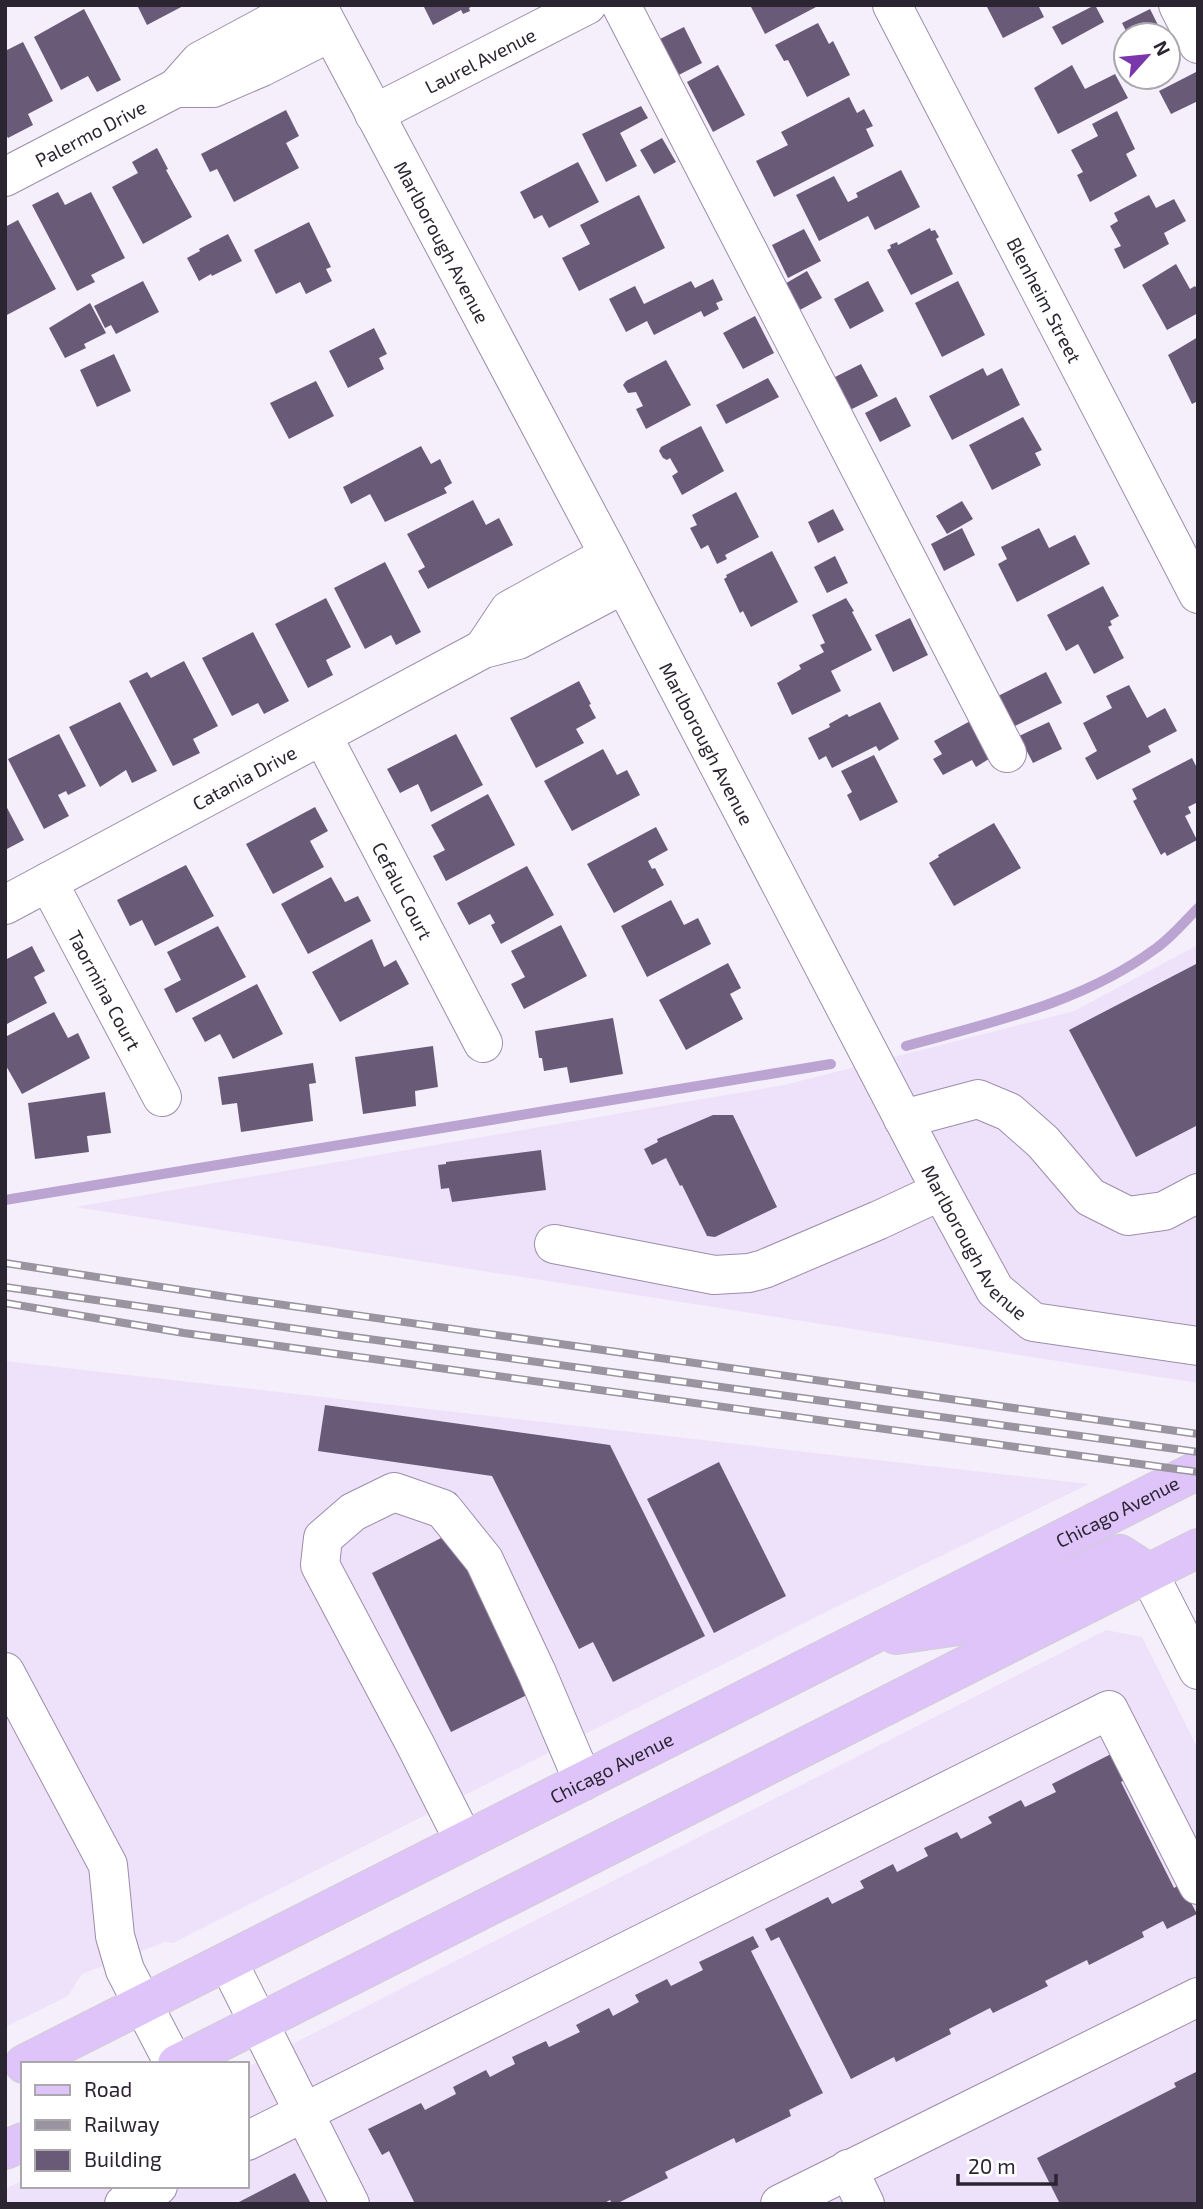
<svg xmlns="http://www.w3.org/2000/svg" width="1203" height="2209" font-family="'Exo 2',sans-serif">
  <style>
    .built { fill: #eee2fa }
    .lines { fill: none; stroke-linecap: round; stroke-linejoin: round }
    .stream { stroke: #bba4d2; stroke-width: 10 }
    .building { fill: #695b78 }
    .minor-casing { stroke: #9c8dab; stroke-width: 40 }
    .major-casing { stroke: #d0cfd2; stroke-width: 40 }
    .minor { stroke: #fff; stroke-width: 38 }
    .major { stroke: #dfc4f9; stroke-width: 38 }
    .rail-casing { stroke: #9a94a1; stroke-width: 8 }
    .rail { stroke: #fff; stroke-width: 5; stroke-dasharray: 16; stroke-linecap: butt }
    .labels { text-anchor: middle; dominant-baseline: central; stroke-width: 7; stroke-linejoin: round; paint-order: stroke }
    .street-label { font-size: 19px; fill: #2b2431; stroke: #fff }
  </style>
  <rect width="100%" height="100%" fill="#f5effc"/>
  <g class="built">
    <path d="M1198,945V1383L75,1207L784,1085L1074,1011Z"/>
    <path d="M5,1361L1089,1484L830,1610L173,1943L165,1942L82,1974L68,1996L5,2027Z"/>
    <path d="M1106,1630L1142,1637L1198,1749V2204H5V2189L23,2180V2186H247V2067Z"/>
  </g>
  <g class="lines">
    <g class="stream">
      <path d="M906,1046C992,1022 1082,1003 1155,949C1171,938 1184,922 1198,908"/>
      <path d="M5,1200L831,1064"/>
    </g>
  </g>
  <g class="building">
    <path d="M137,5H185L147,25Z"/>
    <path d="M427,5H474L469,8L470,11L463,14L461,10L433,25L424,7Z"/>
    <path d="M750,5H815L816,7L765,34Z"/>
    <path d="M986,5H1038L1044,17L1003,38Z"/>
    <path d="M1095,5L1104,22L1062,45L1052,27Z"/>
    <path d="M84,9L121,80L97,92L88,76L61,90L34,37Z"/>
    <path d="M1150,9L1163,35H1128L1122,23Z"/>
    <path d="M818,23L829,44L833,41L850,75L807,97L788,60L784,61L775,45Z"/>
    <path d="M684,27L702,63L671,79L652,43Z"/>
    <path d="M23,42L53,101L28,114L33,125L8,138L5,133V51Z"/>
    <path d="M718,65L745,115L713,132L687,82Z"/>
    <path d="M1072,65L1085,89L1115,74L1128,98L1058,134L1034,88Z"/>
    <path d="M1198,71V101L1171,114L1159,91Z"/>
    <path d="M849,97L857,113L864,109L873,126L866,129L874,146L774,197L756,161L788,145L781,132Z"/>
    <path d="M641,106L648,118L620,133L637,166L606,182L582,134Z"/>
    <path d="M286,110L299,136L286,143L299,168L234,202L217,169L210,172L201,154Z"/>
    <path d="M1117,111L1135,149L1126,154L1137,176L1090,202L1077,175L1083,172L1071,150L1098,136L1092,124Z"/>
    <path d="M662,138L676,162L654,174L640,150Z"/>
    <path d="M157,148L168,169L166,170L192,217L143,244L112,187L138,173L132,162Z"/>
    <path d="M578,162L599,202L549,228L542,215L534,219L520,192Z"/>
    <path d="M901,170L920,207L875,230L868,216L819,241L796,195L834,176L848,202L858,197L856,193Z"/>
    <path d="M58,192L65,205L91,192L125,258L91,275L95,282L77,291L32,205Z"/>
    <path d="M639,195L665,248L579,291L562,258L590,244L580,225Z"/>
    <path d="M1149,195L1156,208L1174,199L1186,221L1164,233L1169,244L1124,269L1114,249L1121,246L1110,226L1118,221L1114,213Z"/>
    <path d="M18,220L56,289L5,316V227Z"/>
    <path d="M309,222L331,267L326,269L332,281L306,294L300,282L276,294L254,250Z"/>
    <path d="M930,228L931,231L935,230L939,237L936,239L953,274L911,295L887,250L891,248L890,245L897,242L898,245Z"/>
    <path d="M804,229L821,261L788,278L772,245Z"/>
    <path d="M228,234L242,261L212,276L211,274L199,281L187,258L200,251L199,249Z"/>
    <path d="M1176,264L1190,289L1195,286L1198,291V313L1167,330L1142,285Z"/>
    <path d="M807,271L822,298L798,311L783,285Z"/>
    <path d="M713,279L723,300L716,303L719,309L704,317L701,311L654,335L647,321L626,332L609,299L635,286L644,304L691,281L695,288Z"/>
    <path d="M143,281L159,312L116,334L111,325L105,328L94,306Z"/>
    <path d="M868,281L884,311L850,329L834,299Z"/>
    <path d="M958,281L985,335L942,357L915,303Z"/>
    <path d="M90,303L106,333L84,344L86,348L65,358L49,328Z"/>
    <path d="M755,316L774,353L743,369L723,333Z"/>
    <path d="M374,328L387,354L379,358L384,369L348,388L329,351Z"/>
    <path d="M1198,337V401L1192,404L1168,355Z"/>
    <path d="M114,354L131,391L97,407L80,370Z"/>
    <path d="M666,360L691,405L646,429L636,409L643,406L636,392L628,393L623,385L626,381Z"/>
    <path d="M861,364L878,396L846,412L829,380Z"/>
    <path d="M983,368L987,376L1002,368L1020,405L952,440L929,396Z"/>
    <path d="M768,378L779,397L726,424L716,405Z"/>
    <path d="M316,381L334,416L289,439L270,403Z"/>
    <path d="M896,397L911,426L880,442L865,413Z"/>
    <path d="M1023,417L1042,450L1035,453L1041,465L992,490L969,445Z"/>
    <path d="M701,426L724,471L682,495L672,476L678,472L670,458L667,460L663,458L659,451L661,447Z"/>
    <path d="M421,446L431,464L440,459L452,483L444,488L447,493L385,522L370,494L351,504L343,487Z"/>
    <path d="M736,492L759,537L725,555L727,559L717,564L708,545L701,549L690,528L697,525L692,515Z"/>
    <path d="M473,500L486,525L499,518L513,545L428,589L418,571L425,567L407,534Z"/>
    <path d="M962,501L973,519L947,534L936,516Z"/>
    <path d="M833,509L844,530L818,543L808,522Z"/>
    <path d="M962,528L975,555L944,571L931,544Z"/>
    <path d="M1039,528L1049,548L1075,535L1090,564L1017,602L998,564L1007,559L1001,547Z"/>
    <path d="M772,551L798,602L751,627L743,611L740,613L724,579L727,577L726,575Z"/>
    <path d="M835,556L848,583L827,593L814,567Z"/>
    <path d="M385,562L421,632L396,645L391,635L365,649L334,588Z"/>
    <path d="M1103,586L1119,616L1110,621L1112,625L1108,627L1124,658L1094,674L1078,644L1066,651L1047,615Z"/>
    <path d="M326,598L351,647L326,660L333,675L308,688L275,624Z"/>
    <path d="M846,598L854,611L852,612L872,650L831,671L841,691L792,715L777,683L801,669L799,665L824,652L820,645L825,643L812,615Z"/>
    <path d="M910,618L928,655L893,672L875,635Z"/>
    <path d="M253,632L289,701L264,714L258,703L232,716L202,658Z"/>
    <path d="M184,661L218,726L193,739L200,753L173,766L129,681L147,672L151,678Z"/>
    <path d="M1046,672L1062,703L1013,727L998,696Z"/>
    <path d="M579,681L591,704L589,705L596,718L576,729L584,743L536,768L510,718Z"/>
    <path d="M1129,685L1147,718L1165,708L1177,731L1148,746L1151,752L1097,780L1085,758L1097,751L1083,723L1112,708L1106,696Z"/>
    <path d="M120,702L157,771L132,783L126,770L100,787L69,727Z"/>
    <path d="M880,702L899,739L879,751L876,746L832,768L826,756L819,760L808,738L830,727L829,724L847,714L849,717Z"/>
    <path d="M972,720L992,757L976,767L972,760L943,775L933,759L942,754L934,741Z"/>
    <path d="M1049,722L1062,749L1033,763L1019,736Z"/>
    <path d="M59,734L86,786L68,795L66,791L58,795L69,816L44,829L8,759Z"/>
    <path d="M456,734L483,785L431,812L418,784L400,793L387,769Z"/>
    <path d="M603,749L617,775L627,770L640,795L572,831L544,781Z"/>
    <path d="M874,755L898,802L860,821L847,795L852,792L841,771Z"/>
    <path d="M1192,758L1198,770V802L1188,807L1191,813L1185,816L1197,840L1167,856L1165,852L1161,855L1133,801L1137,799L1132,789Z"/>
    <path d="M488,794L515,845L446,881L433,856L445,850L431,825Z"/>
    <path d="M5,804L24,840L5,850Z"/>
    <path d="M315,807L328,831L310,841L324,867L273,894L246,844Z"/>
    <path d="M994,823L1021,868L954,906L929,863L939,857L938,855Z"/>
    <path d="M656,827L668,850L648,861L652,869L655,868L664,885L614,913L587,864Z"/>
    <path d="M186,865L214,916L155,946L142,920L130,926L117,900Z"/>
    <path d="M527,866L554,915L501,944L491,925L495,923L490,914L469,925L457,903Z"/>
    <path d="M331,877L345,902L358,896L371,921L308,954L281,904Z"/>
    <path d="M671,900L684,925L698,918L711,944L647,977L621,926Z"/>
    <path d="M561,925L587,976L524,1009L511,984L525,977L511,951Z"/>
    <path d="M218,926L246,977L176,1013L164,989L181,980L167,952Z"/>
    <path d="M372,939L384,967L396,960L409,984L340,1022L312,972Z"/>
    <path d="M32,946L45,971L34,977L47,1003L5,1025V960Z"/>
    <path d="M728,963L741,988L730,994L743,1019L686,1050L659,1000Z"/>
    <path d="M1198,963V1125L1136,1157L1069,1030Z"/>
    <path d="M257,984L283,1034L233,1059L220,1034L205,1042L192,1018Z"/>
    <path d="M54,1012L68,1038L78,1033L90,1058L22,1094L5,1064V1037Z"/>
    <path d="M613,1018L623,1074L570,1083L567,1067L544,1071L542,1058H539L535,1031Z"/>
    <path d="M433,1046L438,1087L415,1091L416,1106L363,1114L355,1057Z"/>
    <path d="M313,1063L316,1083L309,1084L313,1121L241,1132L237,1103L222,1105L218,1077Z"/>
    <path d="M105,1092L111,1133L87,1136L89,1152L35,1159L28,1103Z"/>
    <path d="M713,1115H733L777,1207L715,1237L707,1236L682,1185L680,1186L666,1158L652,1165L644,1149L658,1142L657,1139Z"/>
    <path d="M541,1150L546,1190L452,1202L449,1188L441,1189L438,1165L446,1164V1162Z"/>
    <path d="M325,1405L610,1445L705,1636L613,1682L593,1642L579,1649L492,1476L318,1451Z"/>
    <path d="M719,1462L786,1596L714,1633L647,1499Z"/>
    <path d="M451,1533L531,1693L451,1732L372,1573Z"/>
    <path d="M1115,1752L1128,1778L1121,1782L1174,1888L1181,1884L1197,1914L1167,1929L1163,1921L1142,1932L1144,1937L1089,1965L1087,1960L1045,1981L1048,1986L993,2013L990,2008L949,2029L951,2034L896,2062L894,2057L851,2079L779,1937L771,1941L765,1929L828,1897L832,1904L864,1888L860,1881L893,1864L897,1872L928,1856L924,1848L957,1832L961,1839L992,1823L988,1817L1021,1800L1025,1807L1056,1792L1052,1784Z"/>
    <path d="M753,1936L759,1947L751,1951L823,2093L789,2110L791,2116L736,2143L734,2138L665,2172L668,2178L616,2204H612L610,2200L603,2204H415L389,2151L382,2155L368,2129L421,2103L425,2110L456,2094L453,2087L486,2070L490,2077L515,2064L512,2057L546,2041L549,2047L580,2032L576,2025L609,2008L613,2016L639,2002L635,1995L667,1979L671,1986L703,1970L699,1962Z"/>
    <path d="M1198,2071V2204H1060L1037,2158L1176,2087L1174,2083Z"/>
    <path d="M295,2173L311,2204H235Z"/>
  </g>
  <g class="lines">
    <defs>
      <g id="minor">
        <path id="s1" d="M317,5L609,555L941,1191L995,1290L1033,1322L1198,1346"/>
        <path d="M621,5L1007,753"/>
        <path id="s2" d="M892,5L1198,594"/>
        <path d="M1178,5L1198,44"/>
        <path d="M176,88H213L262,67L331,32"/>
        <path id="s3" d="M374,114L587,5"/>
        <path id="s4" d="M5,177L176,88L200,61L304,5"/>
        <path d="M483,649L509,610L609,555"/>
        <path id="s5" d="M323,737L483,1043"/>
        <path id="s6" d="M48,882L162,1097"/>
        <path id="s7" d="M5,905L483,649L518,640L624,584"/>
        <path d="M903,1119L978,1099L1009,1112L1043,1142L1090,1197L1128,1216L1164,1211L1198,1193"/>
        <path d="M554,1244L714,1275L749,1273L764,1269L879,1220L941,1191"/>
        <path d="M1148,1572L1198,1670"/>
        <path d="M5,1672L108,1865L115,1936L125,1970L174,2064"/>
        <path d="M464,1841L415,1744L320,1565L323,1538L353,1512L394,1492L443,1509L484,1560L537,1673L583,1781"/>
        <path d="M228,1962L350,2204"/>
        <path d="M247,2141L1109,1710L1198,1885"/>
        <path d="M848,2169L865,2204"/>
        <path d="M124,2204L158,2186"/>
        <path d="M780,2204L1198,1997"/>
      </g>
      <g id="major">
        <path d="M896,1635L973,1624L1120,1554L1148,1572"/>
        <path id="s8" d="M24,2064L1198,1470"/>
        <path d="M177,2064L1198,1548"/>
        <path d="M5,2150L23,2142"/>
      </g>
    </defs>
    <use href="#minor" class="minor-casing"/>
    <use href="#major" class="major-casing"/>
    <use href="#minor" class="minor"/>
    <use href="#major" class="major"/>
    <defs>
      <g id="rail">
        <path d="M5,1263L227,1297L1198,1434"/>
        <path d="M5,1287L339,1335L1198,1452"/>
        <path d="M5,1303L184,1333L1198,1472"/>
      </g>
    </defs>
    <use href="#rail" class="rail-casing"/>
    <use href="#rail" class="rail"/>
  </g>
  <g class="labels">
    <g class="street-label">
      <text stroke="none"><textPath href="#s3" startOffset="119">Laurel Avenue</textPath></text>
      <text stroke="none"><textPath href="#s4" startOffset="96">Palermo Drive</textPath></text>
      <text stroke="none"><textPath href="#s1" startOffset="268">Marlborough Avenue</textPath></text>
      <text stroke="none"><textPath href="#s2" startOffset="332">Blenheim Street</textPath></text>
      <text stroke="none"><textPath href="#s1" startOffset="835">Marlborough Avenue</textPath></text>
      <text stroke="none"><textPath href="#s7" startOffset="271">Catania Drive</textPath></text>
      <text stroke="none"><textPath href="#s5" startOffset="173">Cefalu Court</textPath></text>
      <text stroke="none"><textPath href="#s6" startOffset="122">Taormina Court</textPath></text>
      <text stroke="none"><textPath href="#s1" startOffset="1402">Marlborough Avenue</textPath></text>
      <text stroke="none"><textPath href="#s8" startOffset="1225">Chicago Avenue</textPath></text>
      <text stroke="none"><textPath href="#s8" startOffset="658">Chicago Avenue</textPath></text>
    </g>
  </g>
  <rect width="1203" height="2209" fill="none" stroke="#2b2431" stroke-width="14"/>
  <rect x="21" y="2062" width="228" height="126" fill="#ffffff" stroke="#aaa7ad" stroke-width="2"/>
  <rect x="35" y="2085" width="35" height="10" fill="#dfc4f9" stroke="#aaa7ad" stroke-width="2"/>
  <text x="84" y="2097" font-size="21" fill="#2b2431">Road</text>
  <rect x="35" y="2120" width="35" height="10" fill="#9a94a1" stroke="#aaa7ad" stroke-width="2"/>
  <text x="84" y="2132" font-size="21" fill="#2b2431">Railway</text>
  <rect x="35" y="2150" width="35" height="21" fill="#695b78" stroke="#aaa7ad" stroke-width="2"/>
  <text x="84" y="2167" font-size="21" fill="#2b2431">Building</text>
  <g transform="translate(1147 56) rotate(63)"><circle r="33" fill="#ffffff" stroke="#aaa7ad" stroke-width="2"/>
  <path d="M0-5L12 26L0 18L-12 26Z" fill="#7937ab"/>
  <text y="-10" font-size="19" font-weight="bold" text-anchor="middle" fill="#2b2431">N</text>
  </g>
  <path d="M958 2174v10h98v-10" fill="none" stroke="#2b2431" stroke-width="3.5"/>
  <text x="968" y="2174" font-size="21" fill="#2b2431" stroke="#ffffff" stroke-width="5" paint-order="stroke">20 m</text>
</svg>
